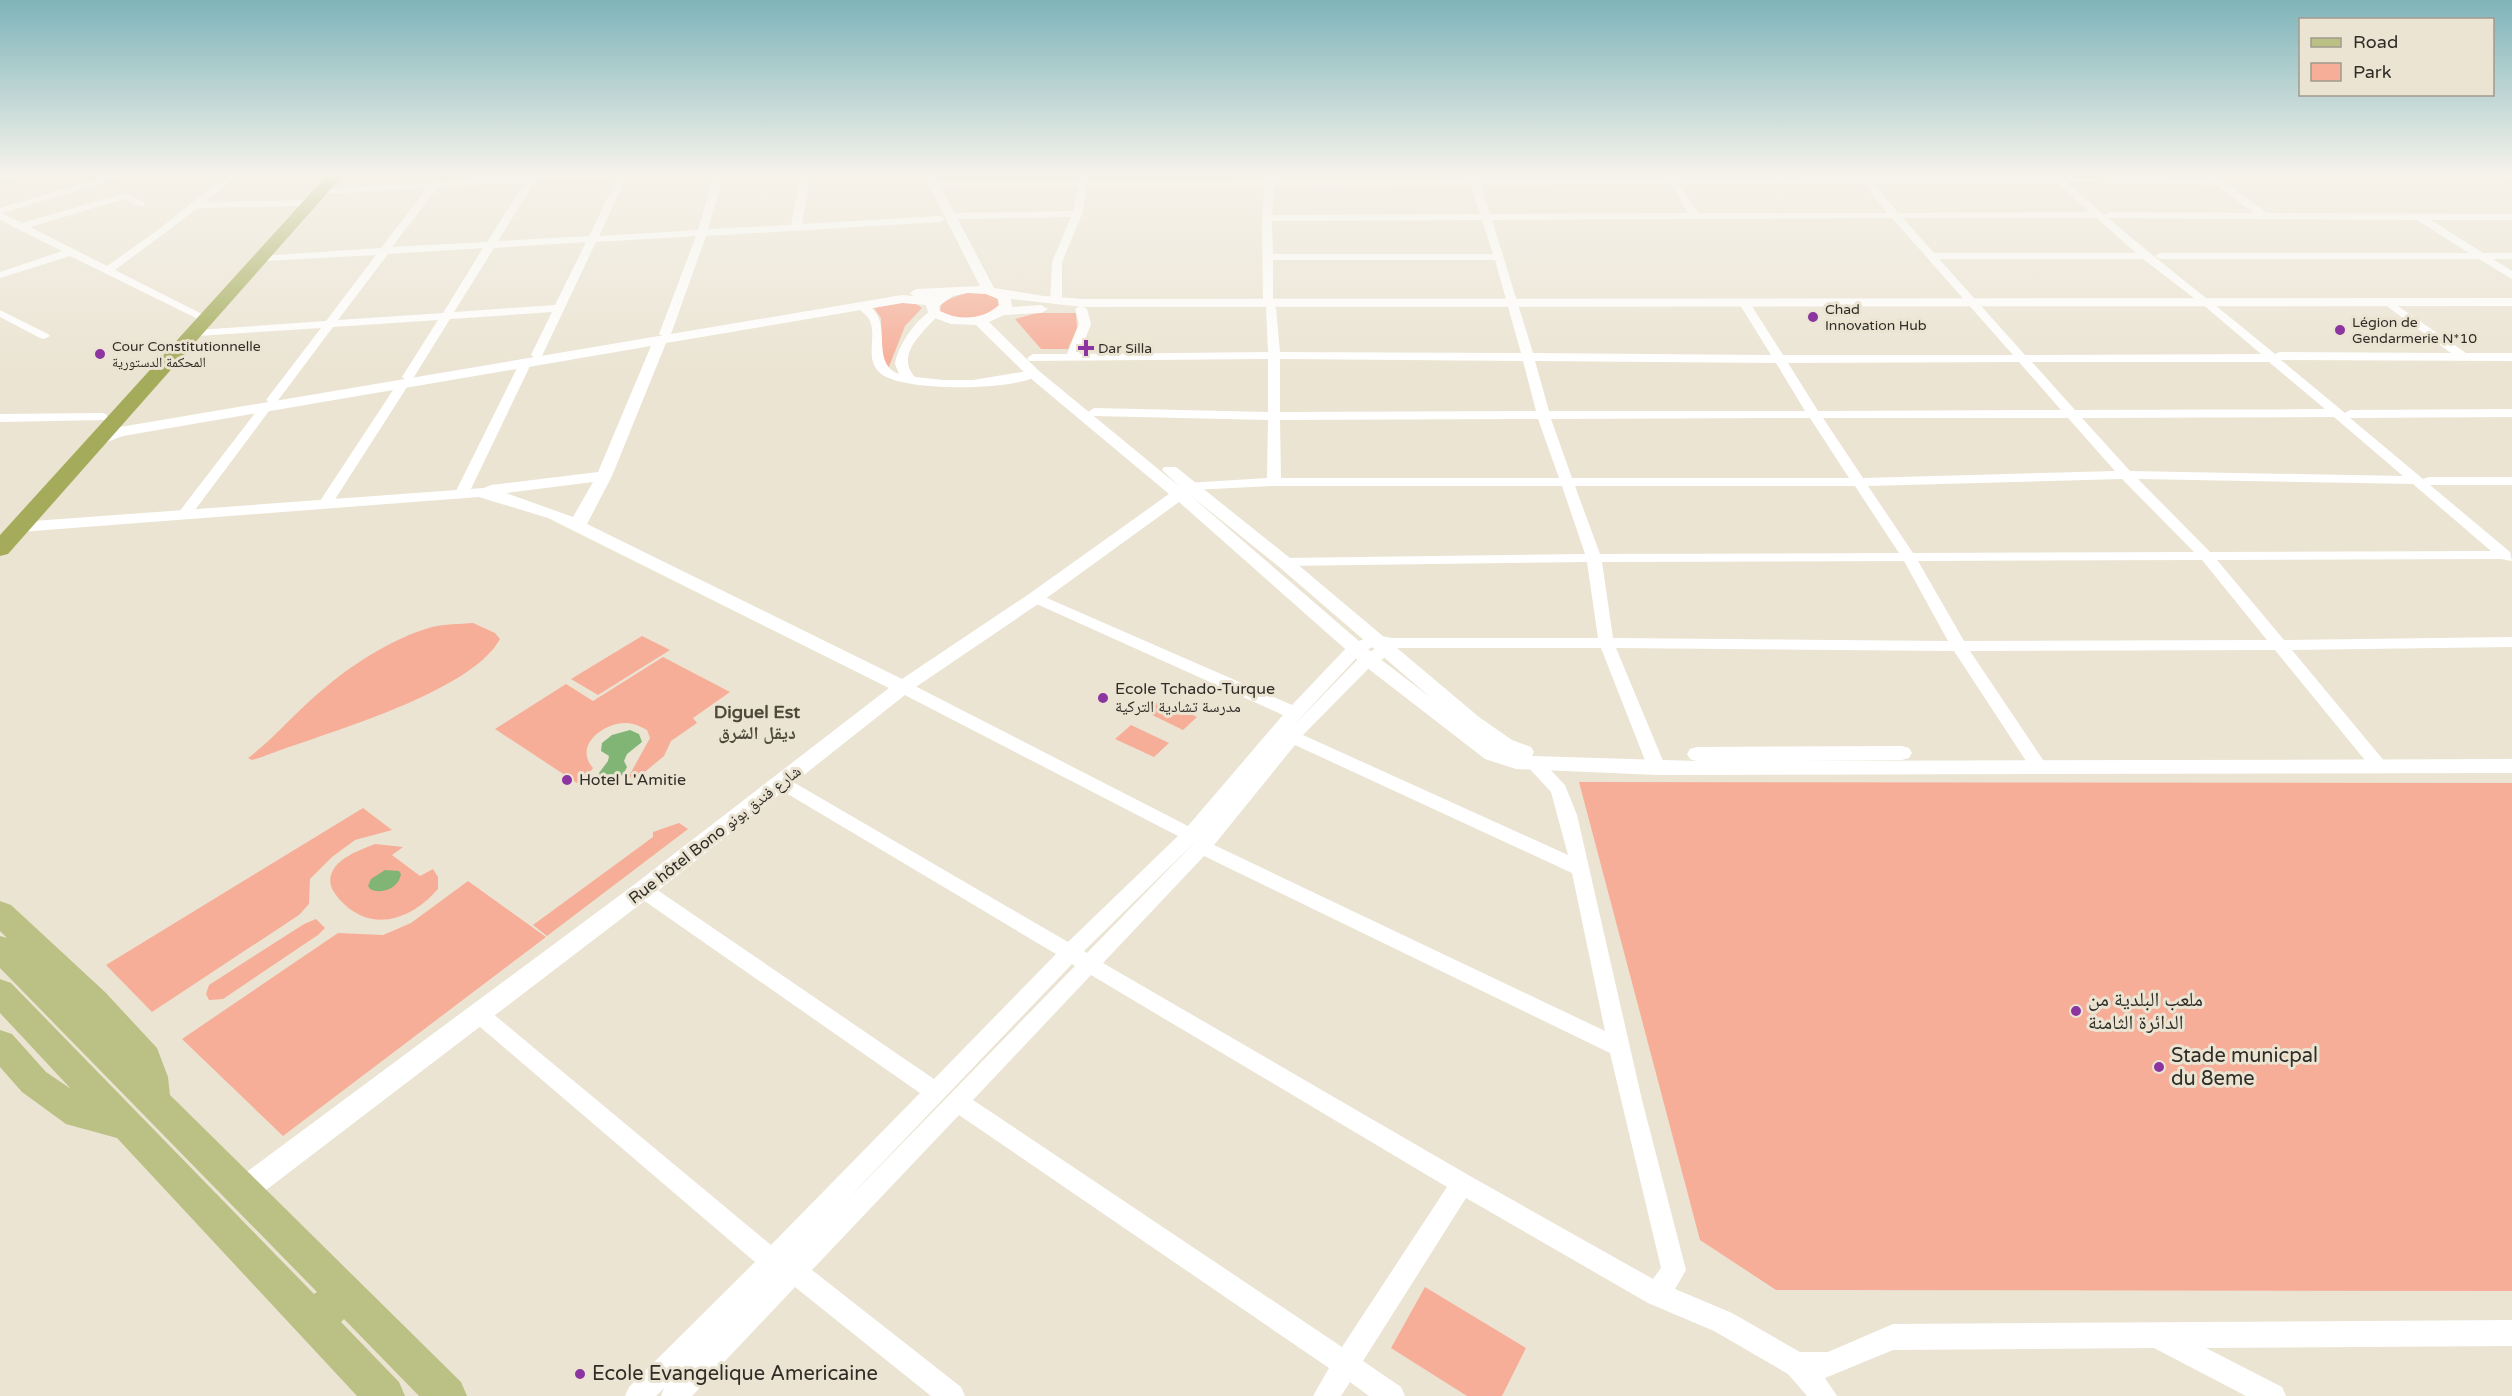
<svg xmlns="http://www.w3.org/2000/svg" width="2512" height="1396" font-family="'Varela Round','Noto Naskh Arabic',sans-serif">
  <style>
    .green { fill: #f7ae98 }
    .water { fill: #80b576 }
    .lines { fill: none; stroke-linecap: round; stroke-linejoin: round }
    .minor { fill: #fff; fill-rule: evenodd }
    .tertiary { fill: #fff; fill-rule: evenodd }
    .primary { fill: #bbc184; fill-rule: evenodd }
    .trunk { fill: #a4ac5b; fill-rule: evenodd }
    .poi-dot { fill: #8c34a0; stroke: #ebe4d3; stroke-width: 2 }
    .labels { text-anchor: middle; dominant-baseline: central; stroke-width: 6; stroke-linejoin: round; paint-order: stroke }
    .far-poi-label { font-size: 14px; fill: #302d27; stroke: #ebe4d3; text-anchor: start }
    .poi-label { font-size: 16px; fill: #302d27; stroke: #ebe4d3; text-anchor: start }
    .street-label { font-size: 16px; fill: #302d27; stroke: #ebe4d3 }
    .neighbourhood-label { font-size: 18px; font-weight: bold; fill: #4e493b; stroke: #ebe4d3 }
    .near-poi-label { font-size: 20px; fill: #302d27; stroke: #ebe4d3; text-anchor: start }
  </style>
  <rect width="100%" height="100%" fill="#ebe4d3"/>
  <g class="green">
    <path d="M965,293H984L997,298L999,306C987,321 955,323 940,311L942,302Z"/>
    <path d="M907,302L915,303L922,308L905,326L888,369L882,363L881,318L874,308Z"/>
    <path d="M1037,313H1076L1077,328L1068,349H1041L1015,319Z"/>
    <path d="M473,623L495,633L500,639C470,694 321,734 262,757L252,760L248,758C277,736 299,708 327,686C354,663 398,636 432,627C445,624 459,624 473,623Z"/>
    <path d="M642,636L670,650L598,695L571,679Z"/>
    <path d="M663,657L730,692L693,718L697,723L671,741L664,756L634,781L629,776L650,738L647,730C643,728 638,725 633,724C611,718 571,743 593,768L588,775L577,783L495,729L566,684L593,701Z"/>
    <path d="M1160,700L1197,717L1183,730L1146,712Z"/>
    <path d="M1131,725L1169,743L1154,757L1115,739Z"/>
    <path d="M1579,782L2512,783V1291L1776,1290L1700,1240Z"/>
    <path d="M363,808L392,830L355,840L332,857L310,879L309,904L299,915L152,1012L106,965Z"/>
    <path d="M679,823L688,829L547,936L533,925L653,837V832Z"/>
    <path d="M375,844L403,847L392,855L420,876L433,869L438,877V889C411,920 371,934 340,900C334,893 328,885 331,875C336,858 360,850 375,844Z"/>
    <path d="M468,881L546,937L283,1136L182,1039L338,933L383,935L411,923Z"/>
    <path d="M316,919L325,928L318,935L223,999L209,1000L206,994L209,985L304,924Z"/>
    <path d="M1425,1287L1526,1348L1502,1396H1467L1391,1348Z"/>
  </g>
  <g class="water">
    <path d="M630,730L639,734L642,742L627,754L624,761L627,767L623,775L607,779L601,777L599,773L608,761L609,756L601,751L602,743L612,735Z"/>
    <path d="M385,870L399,871L401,874C399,888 382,895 370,889L368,886L371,879Z"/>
  </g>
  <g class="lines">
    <g class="minor">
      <path d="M5,174H21L0,182V176Z"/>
      <path d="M116,174H132L2,213L22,223L125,193L144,202V206H138L124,199L30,227L107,266L158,230L228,174H238L205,202L302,200L307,203L302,206L198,208L115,270L202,314L204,316L198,319L70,256L0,278V272L62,251L0,220V208Z"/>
      <path d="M530,174H614L610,177L535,181L498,241L589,236L619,174H628L599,236L698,230L714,174H724L708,229L791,225L801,174H811L802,224L940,216L945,219L940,222L706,236L671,334L665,337L659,334L696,236L596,242L541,358L537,359L531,355L552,312L450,319L414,377L408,381L402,377L438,320L333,327L276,403L272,404L266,400L321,328L197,336L191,333L197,330L326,321L376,255L264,261L259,258L260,256L381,248L427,188L323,194L320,193V189L432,182L438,177L442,181ZM525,182L487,242L392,247L438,187ZM586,242L555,305L454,312L494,248ZM483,248L443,313L338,320L388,254Z"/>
      <path d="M1080,174H1090L1088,181L1266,180V174H1276L1275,180L1469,179L1467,174H1477L1478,179H1667L1666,174H1674L1677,179L1859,178L1858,174H1867L1869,178L2050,177L2048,174H2058L2064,180L2069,177L2208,179L2204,174H2213L2267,213L2512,214V220H2431L2483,253H2512V259H2493L2512,271V279L2479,259H2160L2155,256L2160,253H2469L2417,220L2108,218C2163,265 2220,308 2275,354L2280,352L2451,353L2388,307L2386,305L2392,302L2466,353H2512V361L2281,360L2345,413L2350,410L2512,409V417L2350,418L2423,479L2429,477H2512V485H2430L2510,552L2512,561L2501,559L2217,560L2284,640L2512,637V647L2292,650L2385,762L2388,766L2385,770H2373L2275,650L1970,651L2047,766L2044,770H2032L1954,651L1616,648L1666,768L1663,772H1651L1648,768L1601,648H1397L1393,654L1374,663L1303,735L1568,855L1551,792L1528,767L1525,763L1528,759H1540L1565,785L1577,815L1642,1100L1686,1270L1675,1289L1732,1313L1800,1352H1828L1893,1324L2512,1320V1346L2206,1348L2282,1387L2286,1396H2246L2154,1348L1893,1350L1825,1378L1837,1396H1807L1788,1374L1714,1331L1648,1303L1466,1198L1363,1361L1401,1387L1405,1396H1369L1350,1382L1341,1396H1313L1329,1368L959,1115L812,1270L961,1387L965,1396H931L795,1287L692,1396H661L664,1388L656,1396H625L629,1387L755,1262L472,1020L469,1014L472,1008L479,1005L486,1008L771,1245L920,1093L636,895L633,890L636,885L643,883L650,885L934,1079L1056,954L776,787L773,783L776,779L782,777L788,779L1068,942L1178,836L897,691L895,687L897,683H909L1188,826L1283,715L1030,601L1027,598L1030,595H1040L1292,705L1350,644L1376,635L1392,638H1598L1587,562L1284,566L1277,562L1284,558L1585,554L1562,486H1274L1192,490L1187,489L1185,486L1187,483L1267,478L1268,420L1094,416L1088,412L1094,408L1268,412V359L1029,361L1027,358L1033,354H1067L1079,324L1075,309L1081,306L1087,309L1091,324L1079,354L1268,352L1266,306L1263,303L1262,218L1265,186H1087L1082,214L1062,262V301L1056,304L1050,301L1052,262L1071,217L950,219L945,216L950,213L1073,211L1078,186L933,187L928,184L933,181H1079ZM2067,182L2216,185L2254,213L2109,212L2104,215ZM1874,183H2057L2090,212L1898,213ZM1671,184L1688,213L1490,214L1480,185ZM1680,184H1864L1887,213H1698ZM1471,185L1480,214L1272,215L1275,186ZM1892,218L2013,355H1783L1750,303L1746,302L1740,305L1771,355L1533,353L1492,220ZM1903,218H2097L2136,253H1934ZM1482,220L1493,254H1273L1272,221ZM1939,259H2143L2207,308L2261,354L2025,355ZM1273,260H1495L1521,353L1280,352L1276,308L1273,305ZM1280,359L1523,361L1536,411L1280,412ZM1535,361L1776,363L1805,411H1549ZM2019,362L2061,410L1818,411L1788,363ZM2032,362H2269L2325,409L2075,410ZM2334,417L2403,476L2130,471L2082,418ZM1810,418L1849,478H1572L1551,419ZM1823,418H2068L2115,471L1863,478ZM1538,419L1559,478H1281L1280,420ZM2122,479L2194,552L1913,553L1868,486ZM2138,479L2413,484L2491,551L2210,552ZM1575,486H1855L1899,553L1600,554ZM2202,560L2267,640L1964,641L1918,561ZM1904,561L1948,641L1613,638L1602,562ZM1377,645L1382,646L1362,655L1290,729L1362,652ZM1295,745L1572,873L1605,1031L1214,845ZM1197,840L1087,953L1084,951ZM1204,856L1610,1053L1661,1268L1653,1279L1470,1176L1103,963ZM1072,964L1075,966L841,1206ZM1091,975L1447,1187L1342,1347L973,1100Z"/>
      <path d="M2498,174L2512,176V183Z"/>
      <path d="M862,303C898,315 867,362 899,374L895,364C897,347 918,315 934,310L940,313C925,331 894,354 915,377L944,380H973L1034,370L1040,374C1021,391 898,393 879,372C864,357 878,336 869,319C866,314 860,311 856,306Z"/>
      <path d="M0,310L48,334L50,336L44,339L40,338L0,317Z"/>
      <path d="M525,360L531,364L469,493L462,497L457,496L455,493L519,364Z"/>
      <path d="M403,380L409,384L332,504L330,507H320L318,504L397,384Z"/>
      <path d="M266,403L272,407L189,518H179L177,515L179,512L262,404Z"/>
      <path d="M102,413L106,414L108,417L106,420L0,422V414Z"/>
    </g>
    <path class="tertiary" d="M923,174H934L994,288L1044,296L1083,299L2512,298V306L1083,307L1011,299L1012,307L1041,305L1048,309L1041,313L1004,315L989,322L1039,371L1180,487L1162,470L1164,467H1176L1290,558L1479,717L1512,740L1531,747L1534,752L1532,756L1696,761L1690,759L1687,754L1690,749L1697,747L1902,746L1909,748L1912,753L1909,758L1902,760L1796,761L2512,759V773L1657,775L1516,769L1485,759L1361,663L1179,502L1041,602L910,691L651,896L253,1200L243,1204L233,1200L229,1191L233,1182L635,884L889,688L548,518L479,497L20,532L12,527L20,522L484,488L491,485L598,472L651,346L123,436L96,446L88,441L91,438L120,427L902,295L913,296L910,293L916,289L980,286ZM968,293L986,294L998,299L999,305C983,320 959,321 940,311L939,306L953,296ZM902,303L926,305L929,316L951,324L976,325L1029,377L1169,494L1029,594L902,679L587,524L612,476L666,343ZM593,482L573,517L506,493ZM1190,495L1278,566L1430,697L1375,655Z"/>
    <path class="primary" d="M0,901L11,905L105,992L157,1048L168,1077L170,1095L461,1382L467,1396H419L344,1319L341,1322L399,1382L405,1396H357L117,1138L66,1124L22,1092L0,1067V1030L12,1034L46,1072L71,1089L0,1013V979L11,983L314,1294L317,1292L0,968V936L7,938L0,931Z"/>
    <path class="trunk" d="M328,174H344L8,554L0,556V535Z"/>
  </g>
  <linearGradient id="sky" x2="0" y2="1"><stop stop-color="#7eb4ba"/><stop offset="0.47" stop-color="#f6f3eb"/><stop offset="1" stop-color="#f6f3eb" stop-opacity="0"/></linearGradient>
  <rect width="2512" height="370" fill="url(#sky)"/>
  <g class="poi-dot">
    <circle cx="1813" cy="317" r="6"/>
    <circle cx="2340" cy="330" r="6"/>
    <path d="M1083 339h6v6h6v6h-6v6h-6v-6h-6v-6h6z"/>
    <circle cx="100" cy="354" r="6"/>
    <circle cx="1103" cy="698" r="6"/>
    <circle cx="567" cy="780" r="6"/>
    <circle cx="2076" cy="1011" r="6"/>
    <circle cx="2159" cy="1067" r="6"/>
    <circle cx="580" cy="1374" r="6"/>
  </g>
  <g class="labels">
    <g class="far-poi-label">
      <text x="1825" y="309">Chad<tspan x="1825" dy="16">Innovation Hub</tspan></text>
      <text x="2352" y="322">Légion de<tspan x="2352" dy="16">Gendarmerie N*10</tspan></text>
      <text x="112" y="346">Cour Constitutionnelle<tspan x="112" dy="16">المحكمة الدستورية</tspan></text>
      <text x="1098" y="348">Dar Silla</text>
    </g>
    <g class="poi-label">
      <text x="1115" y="689">Ecole Tchado-Turque<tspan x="1115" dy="18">مدرسة تشادية التركية</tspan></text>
      <text x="579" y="780">Hotel L'Amitie</text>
    </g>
    <g class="street-label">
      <text transform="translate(715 835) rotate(-38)">Rue hôtel Bono شارع فندق بونو</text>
    </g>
    <g class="neighbourhood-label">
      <text x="757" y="712">Diguel Est<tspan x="757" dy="21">ديقل الشرق</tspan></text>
    </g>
    <g class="near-poi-label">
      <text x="2088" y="1000">ملعب البلدية من<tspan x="2088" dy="23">الدائرة الثامنة</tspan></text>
      <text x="2171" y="1056">Stade municpal<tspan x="2171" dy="23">du 8eme</tspan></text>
      <text x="592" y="1374">Ecole Evangelique Americaine</text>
    </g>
  </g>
  <rect x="2299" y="18" width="195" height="78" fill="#ebe4d3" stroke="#a09b8e" stroke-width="1.5"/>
  <rect x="2311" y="38" width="30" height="9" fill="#bbc184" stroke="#a09b8e" stroke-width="1.5"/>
  <text x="2353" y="48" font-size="18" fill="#302d27">Road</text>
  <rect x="2311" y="63" width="30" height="18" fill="#f7ae98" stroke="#a09b8e" stroke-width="1.5"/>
  <text x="2353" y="78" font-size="18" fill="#302d27">Park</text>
</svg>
